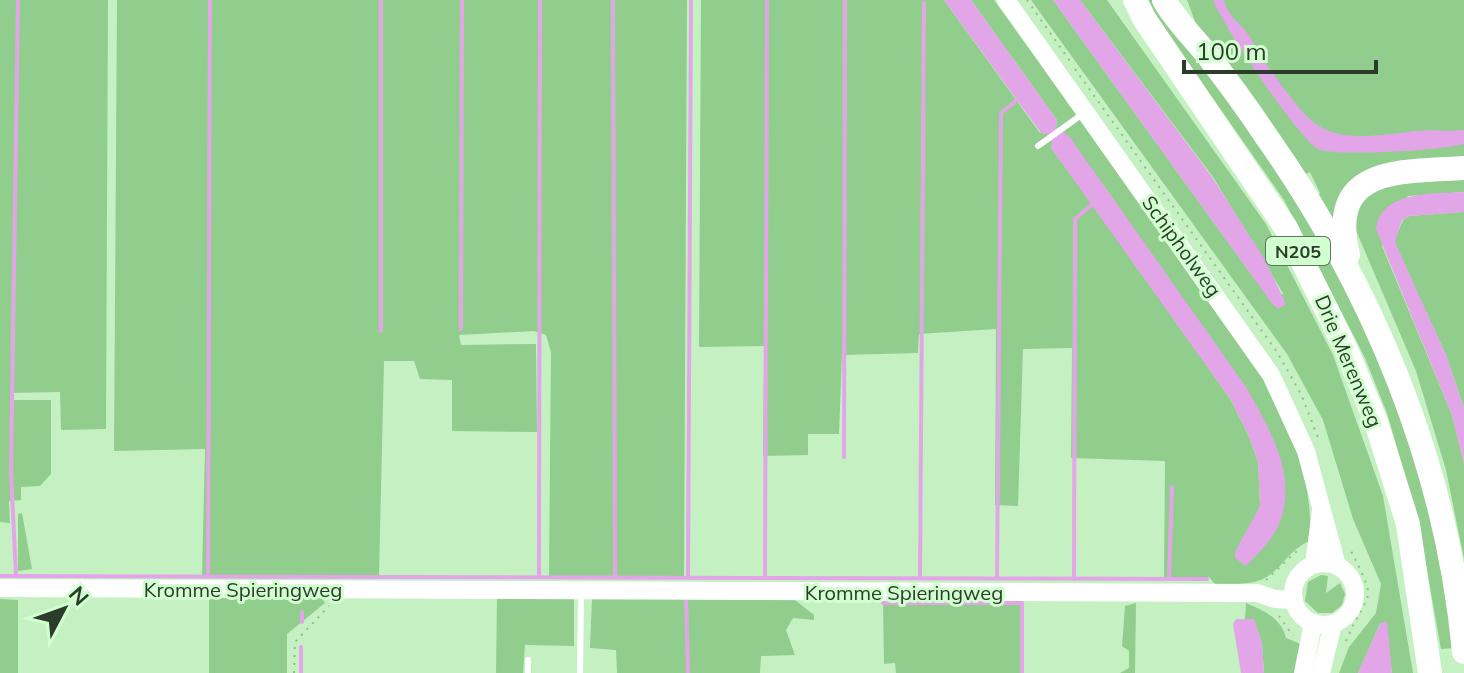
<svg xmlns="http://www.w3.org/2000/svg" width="1464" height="673" font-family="Mulish,sans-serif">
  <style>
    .green { fill: #91cd8d }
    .water { fill: #e2a6e8 }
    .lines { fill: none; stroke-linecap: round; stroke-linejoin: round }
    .stream { stroke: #e2a6e8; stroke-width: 4 }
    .path { stroke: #95b892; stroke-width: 2; stroke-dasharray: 2 6; stroke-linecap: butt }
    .lane { stroke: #fff; stroke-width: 6 }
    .secondary { stroke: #fff; stroke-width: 18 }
    .highway { stroke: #fff; stroke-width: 24 }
    .labels { text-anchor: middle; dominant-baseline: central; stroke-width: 6; stroke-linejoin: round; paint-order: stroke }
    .shield { fill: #d2ffcf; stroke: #5d765c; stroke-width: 2 }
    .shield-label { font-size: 18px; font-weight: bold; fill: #2b3c2a }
    .street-label { font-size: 20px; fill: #2b3c2a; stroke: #d2ffcf }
  </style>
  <rect width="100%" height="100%" fill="#c5f1c2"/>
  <g class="green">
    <path d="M0,0H108L106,429L61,430L60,392L11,393L13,425V400H51V474L40,486L21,487V500L9,501L10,523L0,522Z"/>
    <path d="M117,0H687L684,576H549L551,352L546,335L534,331L459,335L461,345L536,344L537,432L452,431V380L420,379L414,361H384L379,576L202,575L205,449L114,451Z"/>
    <path d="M701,0H944L1040,133H1047L1053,141L1052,148L1231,400L1247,432L1258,461L1260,506L1235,558L1283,469L1056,127L1057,120L971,0H994L1243,344C1280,405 1314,466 1310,541C1293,547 1285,563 1271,574C1256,586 1233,584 1215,584L1209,577L1164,578L1165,461L1071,458L1072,348L1023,349L1018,506L995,505L996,329L919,334L918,353L842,355L839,434H808V455L763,456L764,346L699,347Z"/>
    <path d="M1031,0H1053L1256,281L1284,295L1213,177L1080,0H1107L1266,224L1333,355L1383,496L1413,673H1392L1386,622L1380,624L1358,673H1339L1349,647L1376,613L1381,584L1353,519L1323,420L1287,354Z"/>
    <path d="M1144,0H1160C1267,151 1375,306 1423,487C1437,540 1446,595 1454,648L1441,649L1418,520L1387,413L1365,358L1284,200Z"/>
    <path d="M1187,0H1464V161L1394,166L1336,229L1317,198L1320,193L1310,172L1306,174L1196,24Z"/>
    <path d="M1464,173V192L1408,196L1382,246L1452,415L1464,464V559L1446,470L1416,371L1355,228L1356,214L1369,189Z"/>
    <path d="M1464,212V408L1446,355L1394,242L1403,220L1409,216Z"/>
    <path d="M22,513L32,569L18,571V514Z"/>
    <path d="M1321,575L1328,576L1326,593L1340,583L1345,594L1342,605L1332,613H1318L1305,601L1308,582Z"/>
    <path d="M209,596L322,598L325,603L287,634V673H209Z"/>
    <path d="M497,598L574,599V646L525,645L523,673H496Z"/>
    <path d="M592,598L795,600L814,615V620L793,618L786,630L795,655L761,656L760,673H617L616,650L590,648Z"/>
    <path d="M0,599L18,600V673H0Z"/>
    <path d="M883,603H1022V673H896L895,663L884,664Z"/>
    <path d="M1136,603L1135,673H1120L1129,668V651L1122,646L1125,606Z"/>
    <path d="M1246,603C1264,611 1281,618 1286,638L1303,645L1295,673H1264L1262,643L1254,620L1245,619Z"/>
  </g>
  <g class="water">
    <path d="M944,0H971L1057,120L1056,127L1069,136L1246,387C1268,426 1298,474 1280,522C1274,539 1258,553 1246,566L1235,558V552L1260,506L1258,461L1247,432L1231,400L1051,148L1052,141L1047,134L1041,133Z"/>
    <path d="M1053,0H1080L1212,177L1265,260L1286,304L1278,309L1271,302Z"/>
    <path d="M1213,0H1224C1229,18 1239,21 1248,34C1254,43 1258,52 1264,61C1318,136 1320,144 1415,131C1431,129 1447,132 1464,130V144C1446,150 1333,157 1318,149C1299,139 1221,23 1213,0Z"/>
    <path d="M1464,192V212L1409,216L1402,220L1395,242L1446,355L1464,408V464L1452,415L1376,229C1381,190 1434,194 1464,192Z"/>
    <path d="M1236,619H1254L1262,643L1264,673H1241L1233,624Z"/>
    <path d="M1387,621L1392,673H1358L1380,624Z"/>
  </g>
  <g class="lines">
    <g class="stream">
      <path d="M613,0L615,577"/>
      <path d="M461,329L462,0"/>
      <path d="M381,331V0"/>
      <path d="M844,457L845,0"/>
      <path d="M0,576L1207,579"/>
      <path d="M16,576L11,471L18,0"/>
      <path d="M208,576L210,0"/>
      <path d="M539,577L540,0"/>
      <path d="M688,577L691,0"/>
      <path d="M765,578L767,0"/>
      <path d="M920,578L924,3"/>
      <path d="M997,578L1001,113L1017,100"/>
      <path d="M1074,579L1075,219L1093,204"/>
      <path d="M1169,579L1172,487"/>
      <path d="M686,598L688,673"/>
      <path d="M883,603H1022V673"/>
      <path d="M302,612V622"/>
      <path d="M301,673V647"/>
    </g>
    <g class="path">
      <path d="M1027,0L1072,64"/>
      <path d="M1075,69L1277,352L1301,394L1319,440"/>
      <path d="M1266,580L1299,549"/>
      <path d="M1279,616L1293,636"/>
      <path d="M1346,641C1370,585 1379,607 1349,547"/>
      <path d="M294,673L295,642L329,606"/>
    </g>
    <g class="lane">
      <path d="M1038,146L1084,113"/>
      <path d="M528,673V660"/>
      <path d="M580,673L581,593"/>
    </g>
    <g class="secondary">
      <path d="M1006,0L1271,375L1306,451L1337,566"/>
      <circle cx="1324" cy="594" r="31"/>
      <path d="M1314,564L1321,511"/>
      <path d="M0,588L1257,593L1275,599L1294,600"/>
      <path d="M1303,673L1313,623"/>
      <path d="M1321,673L1333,624"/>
    </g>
    <g class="highway">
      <path d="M1135,0L1145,20L1286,228L1346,349L1376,422L1408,524L1430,673"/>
      <path d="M1164,0C1176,21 1194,38 1209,57C1229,83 1248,109 1266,136C1373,288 1447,466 1464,652"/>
      <path d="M1348,255C1327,166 1399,172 1464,168"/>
    </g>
  </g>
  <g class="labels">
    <rect class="shield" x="1266" y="237" width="64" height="28" rx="6"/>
    <g class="shield-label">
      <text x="1298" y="251">N205</text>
    </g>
    <g class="street-label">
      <text transform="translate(1182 246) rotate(54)">Schipholweg</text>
      <text transform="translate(1349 361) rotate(67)">Drie Merenweg</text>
      <text x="243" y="589">Kromme Spieringweg</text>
      <text x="904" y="592">Kromme Spieringweg</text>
    </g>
  </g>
  <g transform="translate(64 609) rotate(49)" stroke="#d2ffcf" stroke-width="6" paint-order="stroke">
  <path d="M0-6L14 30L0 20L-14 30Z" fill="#2b3c2a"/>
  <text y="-12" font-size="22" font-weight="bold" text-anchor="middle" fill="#2b3c2a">N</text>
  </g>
  <path d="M1184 60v12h192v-12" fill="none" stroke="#2b3c2a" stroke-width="4"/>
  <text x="1196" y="60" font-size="24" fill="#2b3c2a" stroke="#d2ffcf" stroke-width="6" paint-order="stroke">100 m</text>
</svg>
